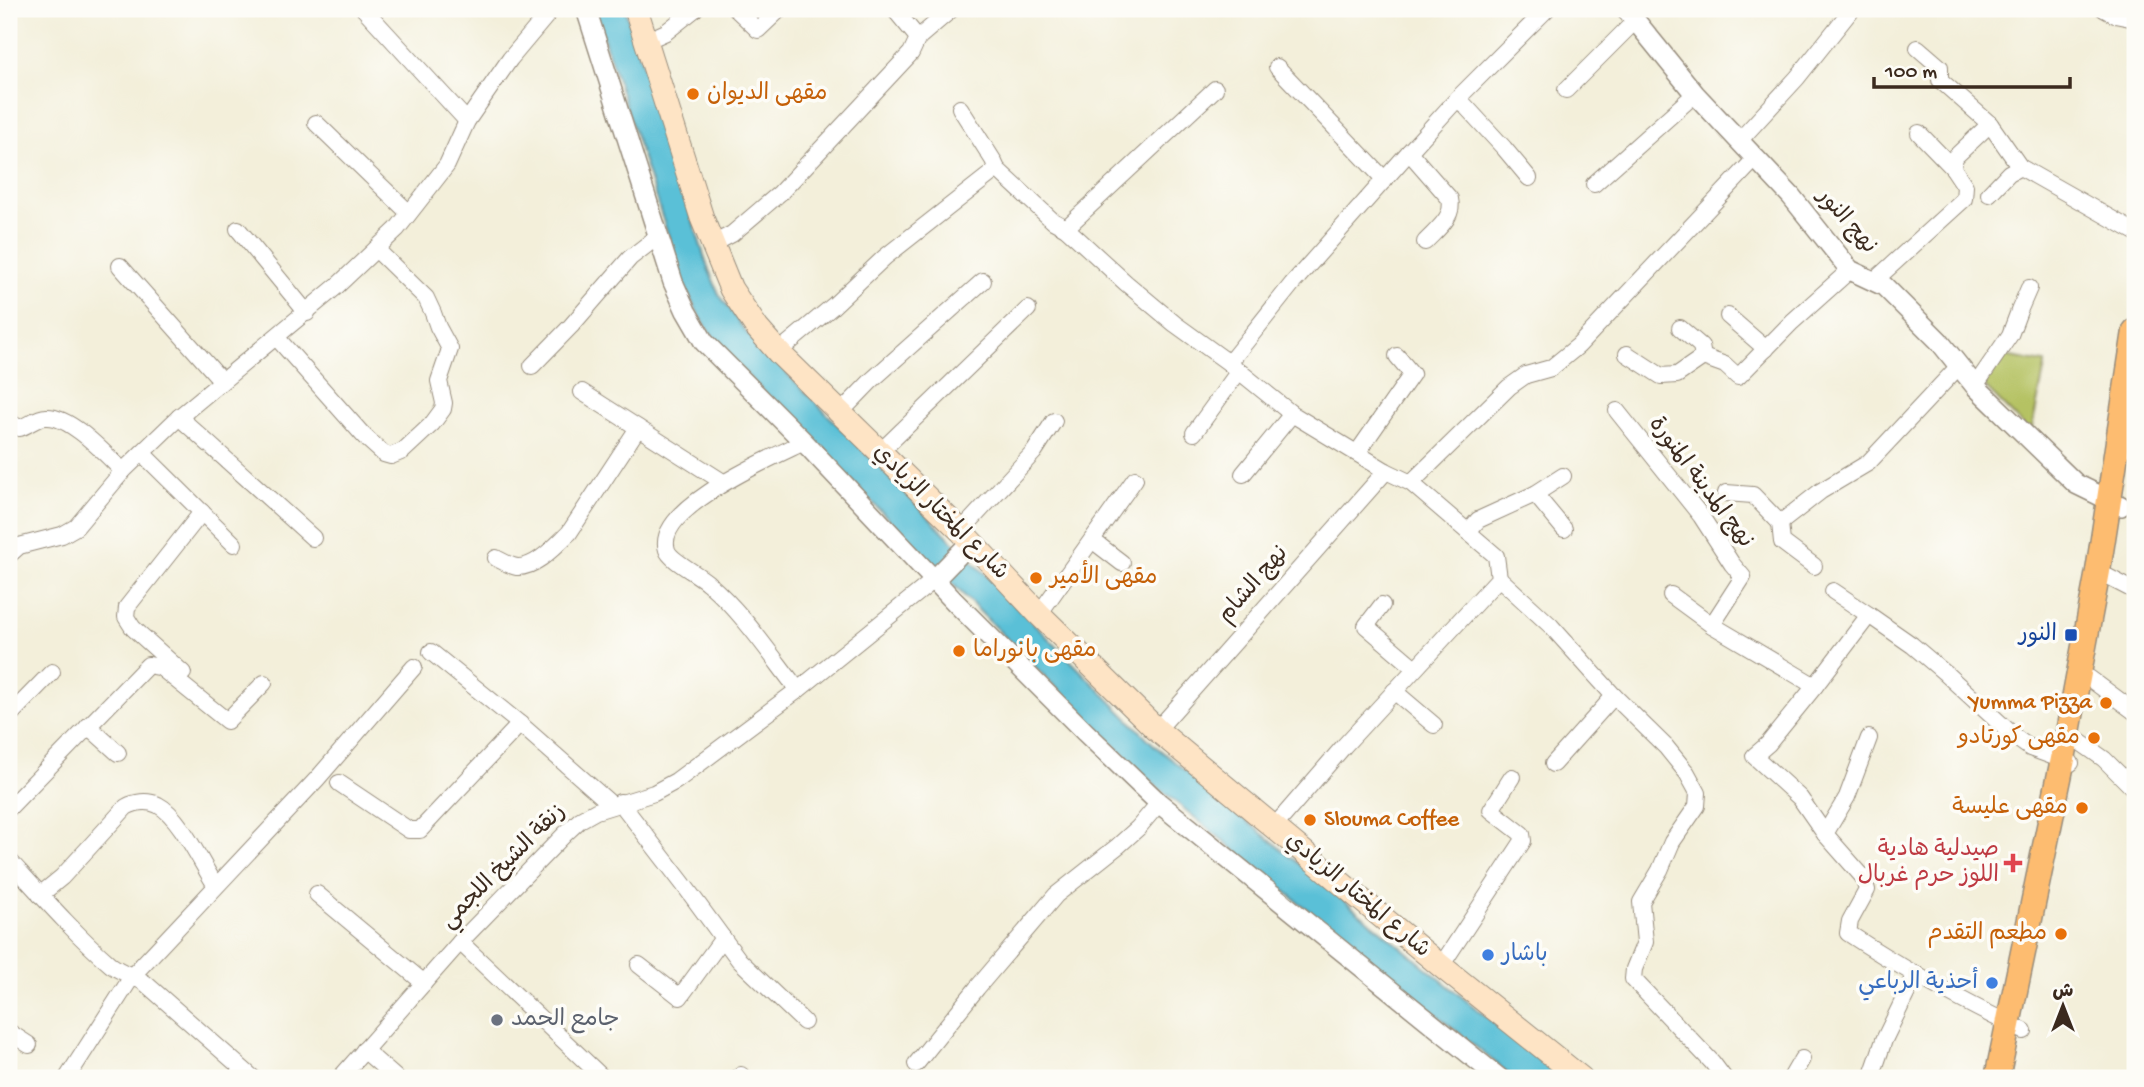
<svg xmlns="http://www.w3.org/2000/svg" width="2144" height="1087" font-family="'Gochi Hand','Playpen Sans Arabic',sans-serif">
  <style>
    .green { fill: #b5c264; stroke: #787641; stroke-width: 2 }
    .water { fill: #5ac0d7; stroke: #4a757a; stroke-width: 2 }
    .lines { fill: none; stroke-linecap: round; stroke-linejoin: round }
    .minor-casing { stroke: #978c7c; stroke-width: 18 }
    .tertiary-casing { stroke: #978c7c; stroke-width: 22 }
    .secondary-casing { stroke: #978c7c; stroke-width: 25 }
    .primary-casing { stroke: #978c7c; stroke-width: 27 }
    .minor { stroke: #fff; stroke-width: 16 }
    .tertiary { stroke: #fff; stroke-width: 19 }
    .secondary { stroke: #fee4c5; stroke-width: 23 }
    .primary { stroke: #fdbc6f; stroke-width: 24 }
    .food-dot { fill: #e8710a; stroke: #fdfcf7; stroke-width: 2.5 }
    .transit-dot { fill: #1a4fb4; stroke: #fdfcf7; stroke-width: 2.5 }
    .health-dot { fill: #e0444e; stroke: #fdfcf7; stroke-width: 2.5 }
    .shop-dot { fill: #3f7fe0; stroke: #fdfcf7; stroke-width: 2.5 }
    .worship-dot { fill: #6b7280; stroke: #fdfcf7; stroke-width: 2.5 }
    .labels { text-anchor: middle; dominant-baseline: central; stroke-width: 7; stroke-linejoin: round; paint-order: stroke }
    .food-label { font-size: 23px; fill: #c56008; stroke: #fdfcf7; text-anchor: start }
    .street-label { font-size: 23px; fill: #3b2a1e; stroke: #fdfcf7 }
    .transit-label { font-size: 23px; fill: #164399; stroke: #fdfcf7; text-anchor: end }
    .health-label { font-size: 23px; fill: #be3a42; stroke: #fdfcf7; text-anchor: end }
    .shop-label { font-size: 23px; fill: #366cbe; stroke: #fdfcf7; text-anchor: start }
    .worship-label { font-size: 23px; fill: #5b616d; stroke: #fdfcf7; text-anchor: start }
  </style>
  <rect width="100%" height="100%" fill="#fdfcf7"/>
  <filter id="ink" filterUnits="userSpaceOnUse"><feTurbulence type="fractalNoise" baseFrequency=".0143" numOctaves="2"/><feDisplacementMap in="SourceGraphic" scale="14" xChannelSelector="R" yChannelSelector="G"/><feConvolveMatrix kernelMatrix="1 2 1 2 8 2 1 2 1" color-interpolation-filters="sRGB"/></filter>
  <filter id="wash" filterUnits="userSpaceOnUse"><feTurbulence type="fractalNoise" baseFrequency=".00686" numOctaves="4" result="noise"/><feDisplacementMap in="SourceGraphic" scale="28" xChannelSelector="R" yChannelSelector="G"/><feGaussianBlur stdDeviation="1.57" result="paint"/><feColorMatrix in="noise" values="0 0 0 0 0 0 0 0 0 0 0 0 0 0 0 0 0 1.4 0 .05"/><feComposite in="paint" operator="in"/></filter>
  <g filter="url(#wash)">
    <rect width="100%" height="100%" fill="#f3efda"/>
    <path class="green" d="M2005,356L2045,363V366L2031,433L1983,385Z"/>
    <path class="water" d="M594,9H625L708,268L719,294L745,331L1154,745L1561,1078H1514L1150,781L998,630L725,353C708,331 694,310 684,284Z"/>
  </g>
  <g filter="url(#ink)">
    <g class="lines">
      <defs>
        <g id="minor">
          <path d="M364,9L467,121"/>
          <path d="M736,9L758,30L778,11"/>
          <path d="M2104,9L2115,15L2135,19"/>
          <path d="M918,38L952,9"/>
          <path d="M646,41L666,32L695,9"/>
          <path d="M1277,67L1385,180"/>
          <path d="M1566,90L1636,20"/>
          <path d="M1458,98L1504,148L1529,178"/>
          <path d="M960,108L993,160L997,169L1053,221L1066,228L1126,283L1175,324L1229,363L1292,414L1386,471L1411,483L1496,556L1499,578L1344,746L1274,827"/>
          <path d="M316,123L409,213"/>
          <path d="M1990,124L2020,167L2135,232"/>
          <path d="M1919,133L1953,168"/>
          <path d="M1739,141L1797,78L1852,9"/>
          <path d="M1409,152L1450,199C1455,217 1436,230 1425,242"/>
          <path d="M1594,184L1695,94"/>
          <path d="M1989,194L2009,173L2020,167"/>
          <path d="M1066,228L1215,89"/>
          <path d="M238,229L307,313"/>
          <path d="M713,244L732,234L780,193L911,53L918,38L894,9"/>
          <path d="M120,266L221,380"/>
          <path d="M1874,281L1964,199L1965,186L1953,168L1955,157L1990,124L1940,80V67L1918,48"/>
          <path d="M1728,316L1766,349"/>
          <path d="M1680,328L1701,346L1703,357"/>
          <path d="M277,338L364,436L384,454L391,456L403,451L432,424L443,409L444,403L439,381L450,349L438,327L433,313L426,298L376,249"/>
          <path d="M778,352L833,306L885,257L997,169"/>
          <path d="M1627,354L1661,376L1677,375L1703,357L1725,365L1738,377L1792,322L1850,270"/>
          <path d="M1229,363L1292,284L1409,152L1458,98L1547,9"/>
          <path d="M532,366L571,326L630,258L657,237"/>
          <path d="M1975,386L2010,335L2019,311L2029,288"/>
          <path d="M582,392L723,482"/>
          <path d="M1617,411L1701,516L1732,564L1743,577L1712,625L1815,686L1869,615L1912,645L1945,673L2016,738L2030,748L2071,763"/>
          <path d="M840,413L872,380L983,281"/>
          <path d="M179,417L313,538"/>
          <path d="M9,420L12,424L20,428C29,425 37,417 46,417C70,415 106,455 123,471"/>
          <path d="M1194,433L1239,371"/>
          <path d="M2131,448L2135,449"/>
          <path d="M880,452L1028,309"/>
          <path d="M142,453L234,544"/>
          <path d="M1357,453L1412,374L1397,356"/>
          <path d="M1243,474L1292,414"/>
          <path d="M1411,483L1509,387L1526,375L1551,368L1578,346L1756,158"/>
          <path d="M1726,493L1753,495L1780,523L1821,491L1868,463L1959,366"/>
          <path d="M1535,494L1564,529"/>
          <path d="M1780,523L1782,542L1814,566"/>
          <path d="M961,531L1034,452L1054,421"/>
          <path d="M1468,532L1478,520L1535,494L1563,476"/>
          <path d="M1092,540L1122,563"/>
          <path d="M9,555L19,546L62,535L76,527L123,471L179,417L337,286L397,229L447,165L467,121L510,59L552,9"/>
          <path d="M496,558C502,561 510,566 517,567C536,568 556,545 569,533L638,428"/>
          <path d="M2108,577L2135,591"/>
          <path d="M1499,578L1551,626L1614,696L1666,747L1687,773L1698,793L1697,806L1672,842L1660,870L1641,902L1645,942L1634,969L1633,979L1712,1062L1724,1078"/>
          <path d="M1833,591L1869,615"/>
          <path d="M1671,595L1712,625"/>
          <path d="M1382,605L1366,626L1415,668"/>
          <path d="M1039,614L1135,479"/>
          <path d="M431,652L520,724L612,805"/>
          <path d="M183,673L133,628L126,617L127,607L202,512"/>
          <path d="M2089,678L2135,712"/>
          <path d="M1815,686L1768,744L1754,756L1800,798L1825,834L1863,877L1867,890L1850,921L1848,933C1904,970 1963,1002 2024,1031"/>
          <path d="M798,690C770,654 743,613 708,583C698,574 670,560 667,550C653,508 776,456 804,442"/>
          <path d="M1394,691L1434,725"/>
          <path d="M9,716L52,672"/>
          <path d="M88,726L118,753"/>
          <path d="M1157,730L1386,471"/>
          <path d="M2077,740L2104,759L2135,790"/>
          <path d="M1553,764L1614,696"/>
          <path d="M339,783L409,830H420L520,724"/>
          <path d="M620,802L684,885L739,960L804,1022"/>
          <path d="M9,808L148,665L160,667L227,721L264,683"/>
          <path d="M1825,834L1847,797L1869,738"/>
          <path d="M9,860C40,894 76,935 111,965C120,972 134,976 145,983L253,1078"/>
          <path d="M317,894L424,983"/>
          <path d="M40,895L62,877L126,807C135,802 147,800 158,805C180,816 202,865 216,886"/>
          <path d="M460,942L603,1078"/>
          <path d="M639,965L680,997L723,938"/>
          <path d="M1441,966L1523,841L1522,834L1491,810L1512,777"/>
          <path d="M9,1032L29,1045"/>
          <path d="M364,1050L396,1078"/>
          <path d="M916,1064L977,988L1056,895L1118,846L1138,828L1159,803"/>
          <path d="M67,1078L133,975L317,779L414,667"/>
          <path d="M340,1078L460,942L565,834L580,820L596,811L654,793L676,781L798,690L934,580"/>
          <path d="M738,1078L741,1075"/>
          <path d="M1791,1078L1802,1059"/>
          <path d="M1871,1078L1884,1040L1916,974"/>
        </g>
        <g id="tertiary">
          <path d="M586,9L673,282L686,311L704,342L804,442L955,602L1085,732L1159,803L1499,1078"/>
          <path d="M1626,9L1695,94L1791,196L1850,270L1884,286L1939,341L1975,386L2076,484L2121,506"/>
          <path d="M934,580L971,542"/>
        </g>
        <path id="secondary" d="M636,9L702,218L731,289L757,328L778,352L961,531L1039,614L1157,730L1441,966L1581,1078"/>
        <path id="primary" d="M1997,1078L2063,759L2098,571L2135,331"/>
      </defs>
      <use href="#minor" class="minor-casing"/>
      <use href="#tertiary" class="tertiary-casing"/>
      <use href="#secondary" class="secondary-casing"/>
      <use href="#primary" class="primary-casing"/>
      <use href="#minor" class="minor"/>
      <use href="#tertiary" class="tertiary"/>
      <use href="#secondary" class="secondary"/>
      <use href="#primary" class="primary"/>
    </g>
  </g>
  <g class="food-dot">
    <circle cx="693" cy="94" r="7"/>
    <circle cx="1036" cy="578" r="7"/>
    <circle cx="959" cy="651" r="7"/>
    <circle cx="2106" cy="703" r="7"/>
    <circle cx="2094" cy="738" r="7"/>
    <circle cx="2082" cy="808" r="7"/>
    <circle cx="1310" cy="820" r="7"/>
    <circle cx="2061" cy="934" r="7"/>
  </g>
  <rect class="transit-dot" x="2064" y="628" width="14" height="14" rx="3.5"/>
  <path class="health-dot" d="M2009.5 852.5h7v7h7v7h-7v7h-7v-7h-7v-7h7z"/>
  <g class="shop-dot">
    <circle cx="1488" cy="955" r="7"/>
    <circle cx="1992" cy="983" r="7"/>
  </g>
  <circle class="worship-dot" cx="497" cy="1020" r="7"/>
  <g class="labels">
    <g class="food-label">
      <text x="707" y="94">مقهى الديوان</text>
      <text x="1050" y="578">مقهى الأمير</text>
      <text x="973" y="651">مقهى بانوراما</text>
      <text x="2092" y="703" text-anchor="end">Yumma Pizza</text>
      <text x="2080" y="738" text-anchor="end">مقهى كورتادو</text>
      <text x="2068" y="808" text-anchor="end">مقهى عليسة</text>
      <text x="1324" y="820">Slouma Coffee</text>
      <text x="2047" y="934" text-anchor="end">مطعم التقدم</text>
    </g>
    <g class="street-label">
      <text transform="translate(1846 222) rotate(49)">نهج النور</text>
      <text transform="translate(1700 483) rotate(53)">نهج المدينة المنورة</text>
      <text transform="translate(940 513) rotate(45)">شارع المختار الزيادي</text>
      <text transform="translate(1254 585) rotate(-49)">نهج الشام</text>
      <text transform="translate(504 867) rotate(-45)">زنقة الشيخ اللجمي</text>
      <text transform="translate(1357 896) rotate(40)">شارع المختار الزيادي</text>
    </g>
    <g class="transit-label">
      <text x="2057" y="635">النور</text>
    </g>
    <g class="health-label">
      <text x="1999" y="850">صيدلية هادية<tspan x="1999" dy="26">اللوز حرم غربال</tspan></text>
    </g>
    <g class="shop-label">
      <text x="1502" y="955">باشار</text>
      <text x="1978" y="983" text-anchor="end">أحذية الرباعي</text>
    </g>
    <g class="worship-label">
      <text x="511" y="1020">جامع الحمد</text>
    </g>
  </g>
  <rect width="2144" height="1087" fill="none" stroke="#fdfcf7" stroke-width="35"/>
  <g transform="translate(2063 1006)" stroke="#fdfcf7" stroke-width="5" paint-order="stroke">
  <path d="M0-5L12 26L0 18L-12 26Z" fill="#3b2a1e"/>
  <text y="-10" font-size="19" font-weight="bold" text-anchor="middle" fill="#3b2a1e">ش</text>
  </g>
  <path d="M1874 77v10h196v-10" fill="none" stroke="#3b2a1e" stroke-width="3.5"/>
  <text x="1885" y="77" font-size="21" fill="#3b2a1e" stroke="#fdfcf7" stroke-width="5" paint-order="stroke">100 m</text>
</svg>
